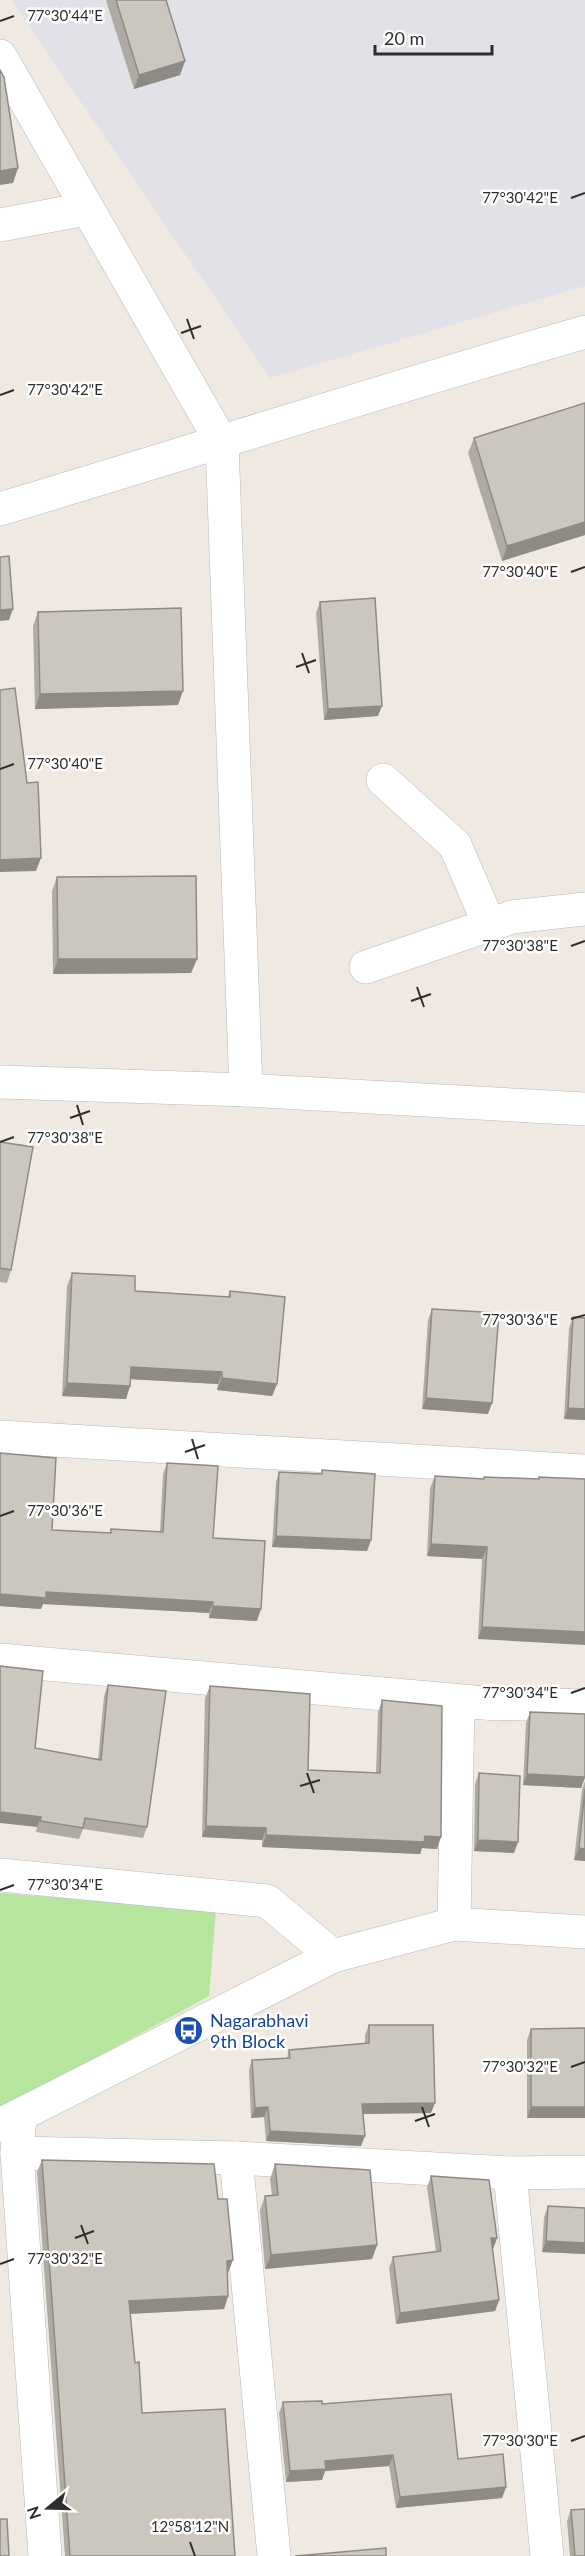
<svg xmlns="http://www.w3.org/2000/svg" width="585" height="2556" font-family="Lato,sans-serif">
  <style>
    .industrial { fill: #e3e1e8 }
    .park { fill: #b6e59e }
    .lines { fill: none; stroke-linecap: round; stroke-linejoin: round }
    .minor-casing { stroke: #b4b7c1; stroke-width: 34 }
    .tertiary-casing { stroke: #b4b7c1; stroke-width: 34 }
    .minor { stroke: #fff; stroke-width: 33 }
    .tertiary { stroke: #fff; stroke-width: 33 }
    .wall { fill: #afaba4 }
    .shaded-wall { fill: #8e8b86 }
    .building { fill: #cbc7bf; stroke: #8e8b86; stroke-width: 1.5 }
    .ticks { fill: none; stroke: #2e2e2e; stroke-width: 2 }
    .labels { text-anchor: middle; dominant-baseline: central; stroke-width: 5; stroke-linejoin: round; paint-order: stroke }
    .transit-label { font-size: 18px; fill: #164399; stroke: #fff; text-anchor: start }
    .ticks-label { font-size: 15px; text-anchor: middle; fill: #2e2e2e; stroke: #fff; stroke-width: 5; stroke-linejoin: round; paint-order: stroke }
  </style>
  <rect width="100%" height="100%" fill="#efe9e1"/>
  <path class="industrial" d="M11,0H585V286L270,378Z"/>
  <path class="park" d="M0,1893L216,1910L209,1996L35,2091L0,2106Z"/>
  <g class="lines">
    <defs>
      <g id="minor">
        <path d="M0,56L222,443L246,1090"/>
        <path d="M0,225L86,209"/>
        <path d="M0,509C195,451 389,388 585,332"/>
        <path d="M383,780L455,845L489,924"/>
        <path d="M366,967L512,917L585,909"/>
        <path d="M0,1437L585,1471"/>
        <path d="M0,1660L497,1704"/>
        <path d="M0,1875L267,1901L333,1956"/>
        <path d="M454,1924L458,1702L585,1706"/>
        <path d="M20,2115L17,2153L236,2158L510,2173L585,2172"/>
        <path d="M17,2153L45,2556"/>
        <path d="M236,2158L274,2556"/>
        <path d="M510,2173L547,2556"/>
      </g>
      <g id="tertiary">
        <path d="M0,1082L246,1090L585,1109"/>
        <path d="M0,2125L333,1956L454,1924L585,1932"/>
      </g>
    </defs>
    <use href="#minor" class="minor-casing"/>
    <use href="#tertiary" class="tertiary-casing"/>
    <use href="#minor" class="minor"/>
    <use href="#tertiary" class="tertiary"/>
  </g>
  <g class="wall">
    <path d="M106,0H166L185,61L180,75L134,89Z"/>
    <path d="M585,403V535L502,561L468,453L474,438Z"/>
    <path d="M320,602L378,716L324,720L316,613Z"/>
    <path d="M38,612L178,705L35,709L33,626Z"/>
    <path d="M57,877L197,959L191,973L53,974L52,891Z"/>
    <path d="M0,1142L11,1270L7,1283L0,1282Z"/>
    <path d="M72,1273L135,1291L228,1297L230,1291L277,1384L272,1396L217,1390L218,1384L131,1379L130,1386L126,1399L62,1396L67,1286Z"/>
    <path d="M432,1309L488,1414L422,1409L428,1320Z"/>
    <path d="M573,1317L585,1318V1420L564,1419L569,1328Z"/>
    <path d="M0,1453L52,1530L110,1533L111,1529L160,1532L163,1474L167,1463L213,1538L257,1621L209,1618V1613L94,1606L43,1604L41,1609L0,1606Z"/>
    <path d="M322,1470L371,1540L367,1551L272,1547L276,1482L279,1472L321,1474Z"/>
    <path d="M435,1476L483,1479L484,1477L538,1479L539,1477L585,1479L478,1639L482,1559L427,1556L430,1488Z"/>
    <path d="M108,1685L147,1827L143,1838L83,1829L79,1839L36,1832L37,1827L35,1748L98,1760L104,1696Z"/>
    <path d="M210,1686L308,1770L376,1773L378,1712L382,1700L437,1849L422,1848L420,1854L262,1847V1840L202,1837L205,1698Z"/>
    <path d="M530,1712L585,1778L581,1788L523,1785L526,1723Z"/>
    <path d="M479,1773L514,1853L474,1851L475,1784Z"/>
    <path d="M585,1781V1861L574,1860L582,1790Z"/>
    <path d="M369,2025L431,2113L363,2114L361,2146L266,2141L264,2117L251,2118L249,2070L252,2060L287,2058L289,2050L365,2044V2035Z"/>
    <path d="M585,2028L527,2118V2040L531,2029Z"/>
    <path d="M42,2160L218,2199L228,2273H227L228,2296L224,2309L130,2314L135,2363L142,2413L235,2556H65L37,2172Z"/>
    <path d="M275,2164L377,2245L372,2259L265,2269L260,2210L265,2196L272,2195L270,2179Z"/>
    <path d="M431,2176L497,2238L493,2249L499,2300L495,2311L396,2324L389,2268L393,2257L436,2252L427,2187Z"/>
    <path d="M548,2206L585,2208V2254L542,2252L544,2217Z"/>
    <path d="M283,2402L322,2404L458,2459L506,2487L502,2498L396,2508L389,2466L325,2471L322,2480L286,2482L279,2413Z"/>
    <path d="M571,2510L585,2556H570L567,2521Z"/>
  </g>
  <g class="shaded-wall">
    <path d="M185,61L180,75L134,89L139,75Z"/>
    <path d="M18,168L13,183L0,185V171Z"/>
    <path d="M585,522V535L502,561L507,546Z"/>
    <path d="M13,609L9,620L0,621V610Z"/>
    <path d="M183,691L178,705L35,709L40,694Z"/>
    <path d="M382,706L378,716L324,720L328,709Z"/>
    <path d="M41,858L36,871L0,872V860Z"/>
    <path d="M58,959H197L191,973L53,974Z"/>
    <path d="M131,1367L222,1372L218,1384L127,1379Z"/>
    <path d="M222,1378L277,1384L272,1396L217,1390Z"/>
    <path d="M67,1383L130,1386L126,1399L62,1396Z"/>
    <path d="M426,1398L492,1403L488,1414L422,1409Z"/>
    <path d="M568,1408L585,1409V1420L564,1419Z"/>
    <path d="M276,1536L371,1540L367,1551L272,1547Z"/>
    <path d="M431,1544L487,1547L482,1559L427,1556Z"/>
    <path d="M46,1592L98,1595L213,1602L209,1613L43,1604L41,1609L0,1606V1594Z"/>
    <path d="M213,1606L261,1609L257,1621L209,1618Z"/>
    <path d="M482,1627L585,1632V1645L478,1639Z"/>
    <path d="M527,1774L585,1777L581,1788L523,1785Z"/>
    <path d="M0,1812L41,1817L37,1827L0,1823Z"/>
    <path d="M206,1826L266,1828L262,1840L202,1837Z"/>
    <path d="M266,1835L425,1836L441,1837L437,1849L422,1848L420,1854L262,1847Z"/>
    <path d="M478,1840L518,1842L514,1853L474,1851Z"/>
    <path d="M579,1848L585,1849V1861L574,1860Z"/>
    <path d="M435,2103L431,2113L358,2114L362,2104Z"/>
    <path d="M268,2107L264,2117L251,2118L255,2108Z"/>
    <path d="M531,2107H585V2118H527Z"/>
    <path d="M270,2131L365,2136L361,2146L266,2141Z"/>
    <path d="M491,2238H497L493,2249H487Z"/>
    <path d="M546,2241L585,2243V2254L542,2252Z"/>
    <path d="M377,2245L372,2259L265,2269L271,2255Z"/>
    <path d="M233,2260L228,2273H222L227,2261Z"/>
    <path d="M228,2296L224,2309L125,2314L129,2301Z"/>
    <path d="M499,2300L495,2311L396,2324L400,2313Z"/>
    <path d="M393,2455L389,2466L325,2471L322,2480L286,2482L290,2471L325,2461Z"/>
    <path d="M506,2487L502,2498L396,2508L400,2497Z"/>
  </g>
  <g class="building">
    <path d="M116,0H166L185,61L139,75Z"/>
    <path d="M0,70L4,77L18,168L0,171Z"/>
    <path d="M585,403V522L507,546L474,438Z"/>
    <path d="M9,556L13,609L0,610V557Z"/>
    <path d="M375,598L382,706L328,709L320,602Z"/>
    <path d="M181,608L183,691L40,694L38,612Z"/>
    <path d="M15,688L27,783L38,782L41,858L0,860V690Z"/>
    <path d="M196,876L197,959H58L57,877Z"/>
    <path d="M0,1142L33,1147L11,1270L0,1268Z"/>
    <path d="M72,1273L135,1276V1291L230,1297V1291L285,1297L277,1384L222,1378V1372L131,1367L130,1386L67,1383Z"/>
    <path d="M432,1309L499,1313L492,1403L426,1398Z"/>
    <path d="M573,1317L585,1318V1409L568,1408Z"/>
    <path d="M0,1453L56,1458L52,1530L111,1533V1529L163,1532L167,1463L218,1466L213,1538L265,1541L261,1609L213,1606V1602L98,1595L46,1592V1598L0,1594Z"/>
    <path d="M322,1470L375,1474L371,1540L276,1536L279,1472L322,1474Z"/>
    <path d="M435,1476L484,1479V1477L539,1479V1477L585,1479V1632L482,1627L487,1547L431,1544Z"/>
    <path d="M0,1666L43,1671L35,1748L101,1760L108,1685L166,1691L147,1827L85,1818L83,1828L40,1821L41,1817L0,1812Z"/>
    <path d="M210,1686L310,1694L308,1770L380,1773L382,1700L442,1706L441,1837L425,1836L424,1842L266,1835V1828L206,1826Z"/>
    <path d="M530,1712L585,1714V1777L527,1774Z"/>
    <path d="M479,1773L520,1776L518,1842L478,1840Z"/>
    <path d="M585,1789V1849L579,1848Z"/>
    <path d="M369,2025H433L435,2103L362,2104L365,2136L270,2131L268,2107L255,2108L252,2060L290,2058L289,2050L369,2043Z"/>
    <path d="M585,2028V2107H531V2029Z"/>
    <path d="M42,2160L214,2164L218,2199H227L233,2260L227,2261L228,2296L129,2301L135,2363L139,2362L142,2413L225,2409L235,2556H70Z"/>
    <path d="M275,2164L370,2170L377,2245L271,2255L265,2196L278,2195Z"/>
    <path d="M431,2176L489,2180L497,2238H491L499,2300L400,2313L393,2257L441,2251Z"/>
    <path d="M548,2206L585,2208V2243L546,2241Z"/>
    <path d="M451,2394L458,2459L503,2454L506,2487L400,2497L393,2455L325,2461L326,2469L290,2471L283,2402L322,2401V2404Z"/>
    <path d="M585,2509V2556H575L571,2510Z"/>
    <path d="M0,2519H7L9,2556H0Z"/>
    <path d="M386,2548V2556H295Z"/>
  </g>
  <path class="ticks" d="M0,21L14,16M571,198L585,193M187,319L194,339M181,333L201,326M0,395L14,390M571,572L585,567M302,653L309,673M296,667L316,660M0,769L14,764M571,946L585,941M417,987L424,1007M411,1001L431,994M77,1105L83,1125M70,1118L90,1111M0,1142L14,1137M571,1319L585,1315M192,1439L198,1459M185,1452L205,1445M0,1516L14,1511M571,1693L585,1688M307,1773L314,1793M300,1786L320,1780M0,1890L14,1885M571,2067L585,2062M422,2107L429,2127M415,2121L435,2114M81,2225L88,2244M75,2238L94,2231M0,2264L14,2259M571,2441L585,2436M190,2542L195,2556"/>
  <defs>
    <symbol id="bus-disc" viewBox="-11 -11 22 22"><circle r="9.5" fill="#1a4fb4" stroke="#fff"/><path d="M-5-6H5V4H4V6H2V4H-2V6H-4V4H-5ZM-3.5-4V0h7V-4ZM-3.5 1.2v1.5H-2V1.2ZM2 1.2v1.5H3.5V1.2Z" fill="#fff"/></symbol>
  </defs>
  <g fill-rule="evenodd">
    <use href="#bus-disc" x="172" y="2014" width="33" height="33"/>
  </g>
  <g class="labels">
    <g class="transit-label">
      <text x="210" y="2020">Nagarabhavi<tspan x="210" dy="21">9th Block</tspan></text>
    </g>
  </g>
  <g class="ticks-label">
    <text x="65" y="21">77°30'44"E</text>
    <text x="520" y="203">77°30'42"E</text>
    <text x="65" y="395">77°30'42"E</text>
    <text x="520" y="577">77°30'40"E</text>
    <text x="65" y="769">77°30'40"E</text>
    <text x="520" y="951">77°30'38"E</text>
    <text x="65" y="1143">77°30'38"E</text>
    <text x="520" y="1325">77°30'36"E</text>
    <text x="65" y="1516">77°30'36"E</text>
    <text x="520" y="1698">77°30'34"E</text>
    <text x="65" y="1890">77°30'34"E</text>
    <text x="520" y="2072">77°30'32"E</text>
    <text x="65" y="2264">77°30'32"E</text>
    <text x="520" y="2446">77°30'30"E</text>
    <text x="190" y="2532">12°58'12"N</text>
  </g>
  <g transform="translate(48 2508) rotate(251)" stroke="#ffffff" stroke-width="4.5" paint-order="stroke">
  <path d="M0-4.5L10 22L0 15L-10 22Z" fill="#2e2e2e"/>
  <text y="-9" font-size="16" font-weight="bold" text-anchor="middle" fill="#2e2e2e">N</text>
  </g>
  <path d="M375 45v9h117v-9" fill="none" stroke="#2e2e2e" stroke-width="3"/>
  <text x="384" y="45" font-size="18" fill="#2e2e2e" stroke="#ffffff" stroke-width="4.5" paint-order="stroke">20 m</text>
</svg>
